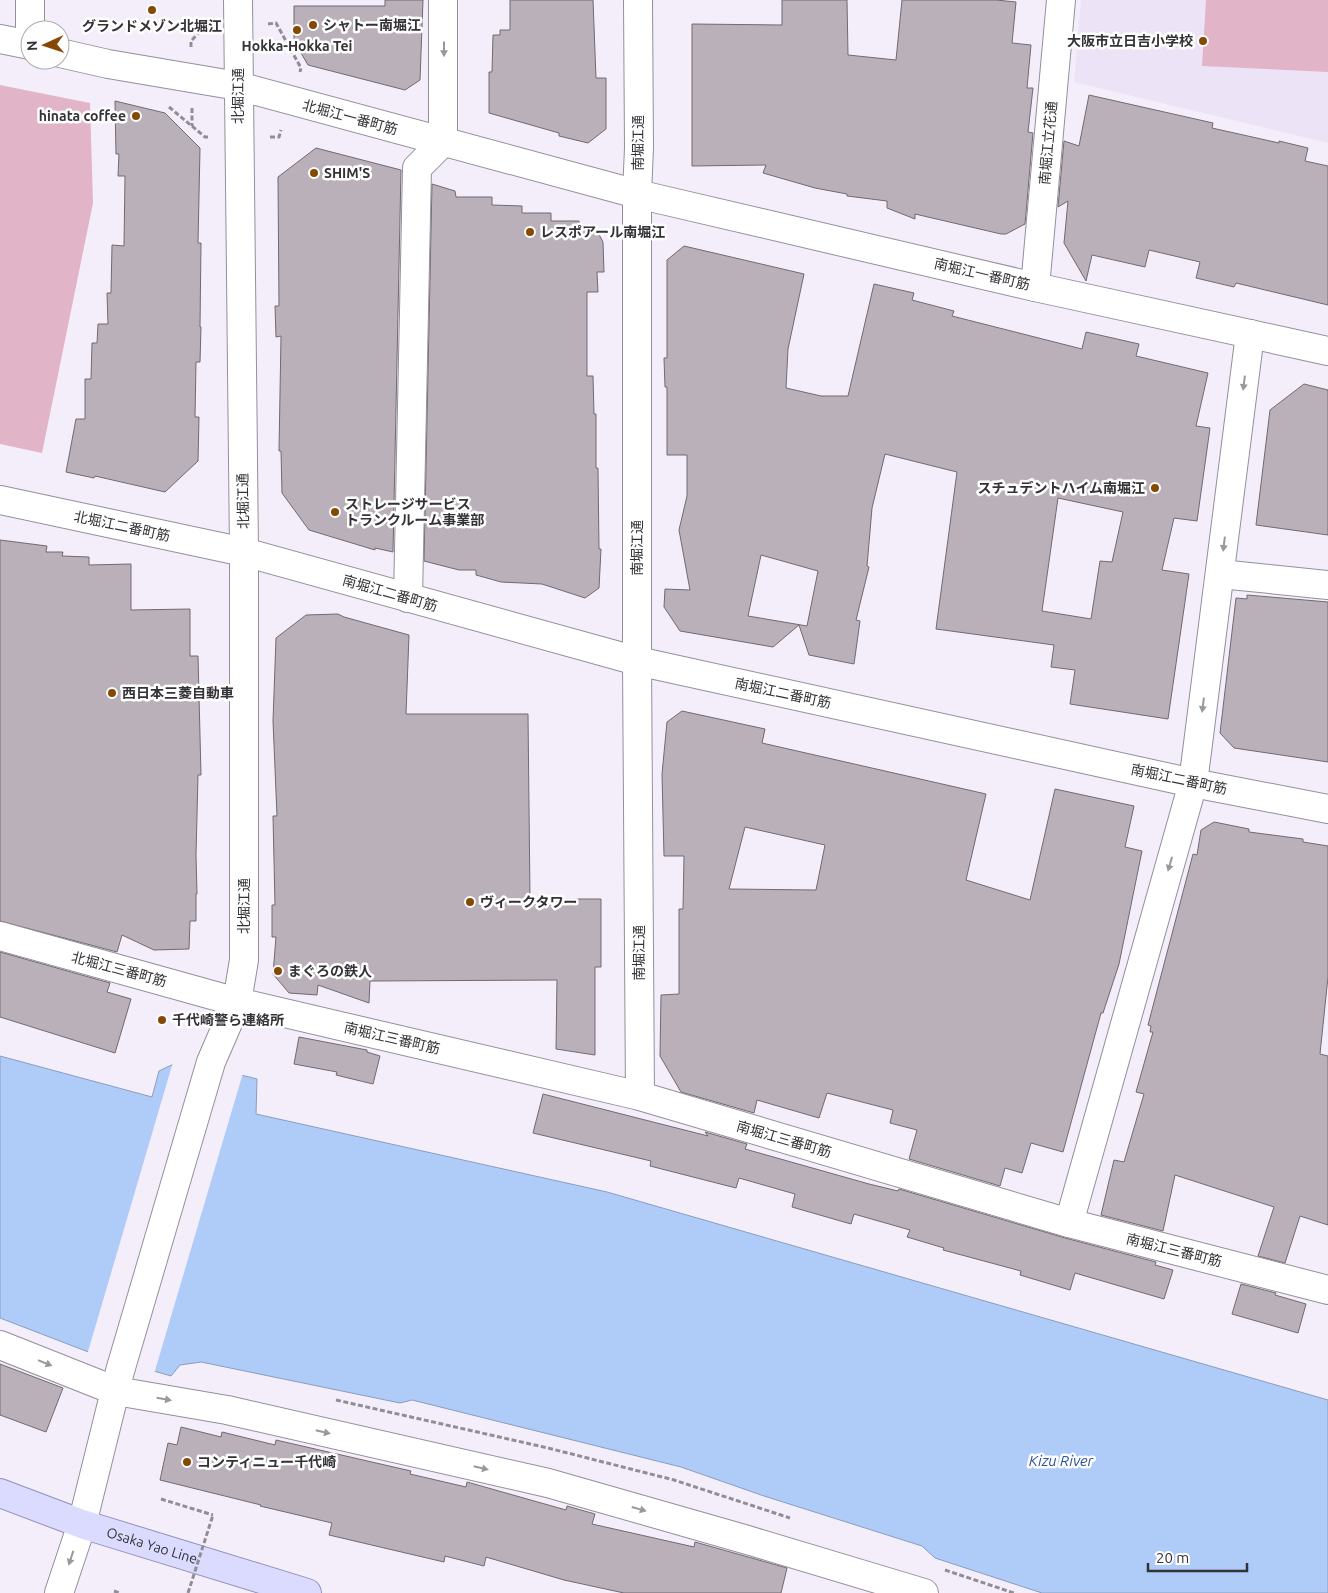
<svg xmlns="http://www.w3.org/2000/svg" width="1328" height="1593" font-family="Ubuntu,'Noto Sans JP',sans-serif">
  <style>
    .built { fill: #ece3f7 }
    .green { fill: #e2b4c8 }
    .water { fill: #afcbf8; stroke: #8a9dbe }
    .pier { fill: #f4eefb }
    .building { fill: #bab0b9; stroke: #726971; fill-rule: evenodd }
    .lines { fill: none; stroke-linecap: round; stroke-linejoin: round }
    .minor-casing { stroke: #948f9a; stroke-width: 30 }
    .major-casing { stroke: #9090b8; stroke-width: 30 }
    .path { stroke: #918d95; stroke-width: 3; stroke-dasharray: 5 2.5; stroke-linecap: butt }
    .minor { stroke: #fff; stroke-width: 28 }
    .major { stroke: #dadbfe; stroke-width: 28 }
    .path-bridge { stroke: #918d95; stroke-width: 3; stroke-dasharray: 5 2.5; stroke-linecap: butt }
    .oneway { fill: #9a989a }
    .poi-dot { fill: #854805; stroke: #fefefe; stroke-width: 2 }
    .labels { text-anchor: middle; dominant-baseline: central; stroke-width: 5; stroke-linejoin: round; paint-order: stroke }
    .poi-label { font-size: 14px; font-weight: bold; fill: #343236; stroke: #fefefe; text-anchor: start }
    .street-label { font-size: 14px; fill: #343236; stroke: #fefefe }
    .water-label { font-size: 15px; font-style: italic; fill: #2c5396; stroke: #fefefe }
  </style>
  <rect width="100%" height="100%" fill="#f4eefb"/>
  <path class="built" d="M1081,0H1328V143L1074,82Z"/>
  <g class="green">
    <path d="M1206,0H1328V72L1202,66Z"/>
    <path d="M0,85L90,103L93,203L42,453L0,444Z"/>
  </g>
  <path class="water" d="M0,1056L152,1097L159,1071L182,1060L257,1079L256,1114L607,1192L1328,1400V1593H1042L935,1558L922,1546L764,1496L681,1467L412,1400L400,1403L201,1362L180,1365L171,1376L91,1353L0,1318Z"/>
  <path class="pier" d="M182,1058L243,1073L154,1374L87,1355L173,1062Z"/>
  <g class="building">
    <path d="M385,0H423L420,80L405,90L308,65L294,41V6H385Z"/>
    <path d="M510,0H593L596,78H606V129L588,143L559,136V133L489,113V72H492L493,35H500V30H510Z"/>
    <path d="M782,0H847L848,55L896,60L902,0H996L1016,2L1012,43L1031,45L1027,88H1033L1028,132L1033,133L1025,224L1006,234H1001L915,214V219L887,208V201L847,196V194L815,188L763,173L766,165L692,166V24L782,25Z"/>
    <path d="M1089,95L1213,123L1212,128L1279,143V141L1308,148L1305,161L1328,166V305L1236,283L1234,287L1196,278L1200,262L1149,250L1145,267L1092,255L1086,281L1064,243L1068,201L1058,207L1064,141L1079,146Z"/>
    <path d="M115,101L165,113L200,148L198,243H201L200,327H201L200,362H196L195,417H199L198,461L165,492L95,476L94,478L66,472L76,419H85V379H91L92,343H97L98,324H108L107,293H111L112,245L124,246L125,176H118L119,154H116Z"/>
    <path d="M316,148L401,170L393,552L375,548V550L309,530L282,493L281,451H279L281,336L276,337L275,306H279L278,177Z"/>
    <path d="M432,184L455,191L456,197H492V205L522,206V213H551V221H579L580,227H595L603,242L604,272H597L598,292H587V376H593L594,414H596V468H598L599,549H601L599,588L585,598L542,584L501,582L476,575V570H459L424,561Z"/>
    <path d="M684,246L804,274L788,349L786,388L821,396H848L874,284L914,293L912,300L954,311L952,316L1082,349L1086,332L1139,344L1136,356L1208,373L1196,426L1210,428L1197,521L1174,518L1162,570L1189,574L1168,719L1070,704L1075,670L1051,667L1054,645L936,629L957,472L885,454L872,508L867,566L869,567L856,620L860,621L854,664L809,655L799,625L773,647L680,631L664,607L665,589L690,590L679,530L687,496V455H667V387H665L664,358H667V260ZM1058,498L1123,512L1112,562L1100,561L1091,619L1042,611ZM761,555L818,571L807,626L748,616Z"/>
    <path d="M1304,384L1328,390V535L1256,525L1270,410Z"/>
    <path d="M0,540L47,546L46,552H63L62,556L89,557V565L131,564V610L190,609V656H198L201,775H198L196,855L197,894H196V921H190L189,949L154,950L122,935L117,952L0,921Z"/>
    <path d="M1247,595L1328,602V762L1234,748L1220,733L1236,598L1247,599Z"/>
    <path d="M338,614L344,617L409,635L406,714H528L530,899H601V967H595V1055L556,1049L557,980L370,981L369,1003L318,985L317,995L289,993L273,974L276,937H272V905H275L273,816H277L273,721L276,638L306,615Z"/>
    <path d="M682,711L765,729L762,743L986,794L966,880L1030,900L1055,789L1134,806L1125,847L1142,851L1119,964L1103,1013H1101L1063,1152L1031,1143L1022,1173L1005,1168L1000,1186L909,1159L917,1130L890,1123L893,1110L827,1093L819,1118L757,1100L754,1113L681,1092L660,1056L661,995L679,994V909H683L684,856H664L662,774L667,722ZM745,827L825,845L816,890L729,889Z"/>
    <path d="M1214,822L1249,829V832L1303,839V842L1328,846V977L1320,1054L1328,1056V1225L1300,1216L1285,1263L1258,1256L1274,1207L1175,1175L1163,1231L1101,1215L1114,1160L1124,1162L1144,1094L1136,1092L1153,1032H1150L1151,1026L1148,1025L1193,854L1197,855L1201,830Z"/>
    <path d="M0,952L110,983L107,992L131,999L115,1053L0,1017Z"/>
    <path d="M299,1037L367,1050V1052L380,1056L373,1084L336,1075L337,1072L294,1064Z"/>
    <path d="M543,1094L708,1136L705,1132L747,1144L745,1149L869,1184L898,1191L899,1189L1065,1238L1156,1262L1155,1265L1173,1270L1164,1299L1075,1273L1070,1290L1020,1275L1021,1271L943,1250L944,1248L907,1237L910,1230L854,1214L851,1224L792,1207L795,1194L739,1178L736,1188L650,1166L651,1161L533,1133Z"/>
    <path d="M1241,1284L1276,1293L1275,1295L1306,1304L1298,1333L1232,1314Z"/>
    <path d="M0,1364L63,1388L46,1432L0,1415Z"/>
    <path d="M181,1427L221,1437L222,1432L275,1445L276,1440L411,1471L410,1474L466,1487L467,1482L566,1510L567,1506L595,1514L592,1524L694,1547L695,1542L787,1568L781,1593H624L564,1580L486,1557L484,1566L445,1556L444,1562L329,1535L332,1523L260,1506L261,1505L160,1480L168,1443L177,1445Z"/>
  </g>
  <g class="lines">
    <defs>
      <g id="minor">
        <path d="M30,0V45"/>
        <path d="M638,0L639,148L637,194V661L640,1096"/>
        <path d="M0,39L30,45"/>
        <path d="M60,53L108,64L238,86L637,194L1035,287L1328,351"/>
        <path d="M1035,287L1061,0"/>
        <path d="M0,500L244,552L637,661L1193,783L1328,809"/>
        <path d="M1220,574L1328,585"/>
        <path d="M408,598L417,168L443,142V0"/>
        <path d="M0,936L237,1002L640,1096L1069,1223L1328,1290"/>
        <path d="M1069,1223L1193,783L1250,334"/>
        <path d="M0,1345L116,1391L227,1410L548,1483L744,1539L924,1593"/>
        <path d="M59,1593L82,1524L120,1371L211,1062L237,1002L244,960V552L238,0"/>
      </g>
      <g id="major">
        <path id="s1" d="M0,1493L82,1524L307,1593"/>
      </g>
    </defs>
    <use href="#minor" class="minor-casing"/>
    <use href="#major" class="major-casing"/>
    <g class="path">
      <path d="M268,24L276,23L301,68L300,72"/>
      <path d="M191,47V41L206,25"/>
      <path d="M169,107L205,137H208"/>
      <path d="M192,108V126"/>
      <path d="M270,137H279L281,130"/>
      <path d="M336,1400L548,1448L674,1480L790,1518"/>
      <path d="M161,1499L213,1515"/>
      <path d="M945,1570L1014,1593"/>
      <path d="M114,1591L120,1593"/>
    </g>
    <use href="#minor" class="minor"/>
    <use href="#major" class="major"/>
    <path class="path-bridge" d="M188,1593L213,1515"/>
  </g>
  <defs><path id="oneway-solid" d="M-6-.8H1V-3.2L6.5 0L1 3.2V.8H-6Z" transform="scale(1.25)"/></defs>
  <g class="oneway">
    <use href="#oneway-solid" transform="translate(444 49) rotate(90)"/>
    <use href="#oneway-solid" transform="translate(1244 383) rotate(97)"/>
    <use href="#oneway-solid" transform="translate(1224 544) rotate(97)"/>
    <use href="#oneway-solid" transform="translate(1203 705) rotate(97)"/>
    <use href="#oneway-solid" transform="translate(1170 864) rotate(106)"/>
    <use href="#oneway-solid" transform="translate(45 1363) rotate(22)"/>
    <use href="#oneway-solid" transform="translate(164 1399) rotate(10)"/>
    <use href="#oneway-solid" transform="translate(323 1432) rotate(13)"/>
    <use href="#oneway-solid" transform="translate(481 1468) rotate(13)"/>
    <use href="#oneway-solid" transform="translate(639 1509) rotate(16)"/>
    <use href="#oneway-solid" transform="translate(71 1558) rotate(108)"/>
  </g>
  <g class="poi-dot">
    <circle cx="152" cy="10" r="5"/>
    <circle cx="313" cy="25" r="5"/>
    <circle cx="297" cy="30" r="5"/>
    <circle cx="1203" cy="41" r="5"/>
    <circle cx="136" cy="116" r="5"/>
    <circle cx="314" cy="173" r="5"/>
    <circle cx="530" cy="232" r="5"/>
    <circle cx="1155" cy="488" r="5"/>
    <circle cx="335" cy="512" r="5"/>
    <circle cx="112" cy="693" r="5"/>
    <circle cx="470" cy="902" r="5"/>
    <circle cx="278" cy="971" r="5"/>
    <circle cx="162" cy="1020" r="5"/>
    <circle cx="187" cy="1462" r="5"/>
  </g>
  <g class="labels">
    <g class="poi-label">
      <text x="323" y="25">シャトー南堀江</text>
      <text x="152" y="26" text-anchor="middle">グランドメゾン北堀江</text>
      <text x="1193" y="41" text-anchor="end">大阪市立日吉小学校</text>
      <text x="297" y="46" text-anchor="middle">Hokka-Hokka Tei</text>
      <text x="126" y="116" text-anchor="end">hinata coffee</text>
      <text x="324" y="173">SHIM'S</text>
      <text x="540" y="232">レスポアール南堀江</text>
      <text x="1145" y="488" text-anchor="end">スチュデントハイム南堀江</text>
      <text x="345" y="504">ストレージサービス<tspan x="345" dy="16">トランクルーム事業部</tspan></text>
      <text x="122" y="693">西日本三菱自動車</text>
      <text x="480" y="902">ヴィークタワー</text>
      <text x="288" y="971">まぐろの鉄人</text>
      <text x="172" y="1020">千代崎警ら連絡所</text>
      <text x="197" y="1462">コンティニュー千代崎</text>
    </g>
    <g class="street-label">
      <text transform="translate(238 96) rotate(-90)">北堀江通</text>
      <text transform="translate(350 117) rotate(15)">北堀江一番町筋</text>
      <text transform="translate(638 143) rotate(-90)">南堀江通</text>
      <text transform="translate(1048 143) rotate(-85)">南堀江立花通</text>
      <text transform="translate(982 274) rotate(13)">南堀江一番町筋</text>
      <text transform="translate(243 501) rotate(-91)">北堀江通</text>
      <text transform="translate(122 526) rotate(12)">北堀江二番町筋</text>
      <text transform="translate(637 548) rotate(-90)">南堀江通</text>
      <text transform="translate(390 593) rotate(16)">南堀江二番町筋</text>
      <text transform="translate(783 693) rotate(12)">南堀江二番町筋</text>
      <text transform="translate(1179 779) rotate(12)">南堀江二番町筋</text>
      <text transform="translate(244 906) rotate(-90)">北堀江通</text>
      <text transform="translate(639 953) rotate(-90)">南堀江通</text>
      <text transform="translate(119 969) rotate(15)">北堀江三番町筋</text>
      <text transform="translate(392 1038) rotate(13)">南堀江三番町筋</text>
      <text transform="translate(784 1139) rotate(16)">南堀江三番町筋</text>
      <text transform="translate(1174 1250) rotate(14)">南堀江三番町筋</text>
      <text stroke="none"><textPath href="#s1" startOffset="161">Osaka Yao Line</textPath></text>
    </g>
    <g class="water-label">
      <text x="1061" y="1460">Kizu River</text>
    </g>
  </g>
  <g transform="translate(45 45) rotate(267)"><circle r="24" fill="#fefefe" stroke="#adacae"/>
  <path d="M0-4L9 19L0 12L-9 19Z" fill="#854805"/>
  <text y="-8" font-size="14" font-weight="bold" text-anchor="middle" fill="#343236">N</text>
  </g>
  <path d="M1148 1563v8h99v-8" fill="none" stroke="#343236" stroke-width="2.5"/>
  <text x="1156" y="1563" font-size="15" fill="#343236" stroke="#fefefe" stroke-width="4" paint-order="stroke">20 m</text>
</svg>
